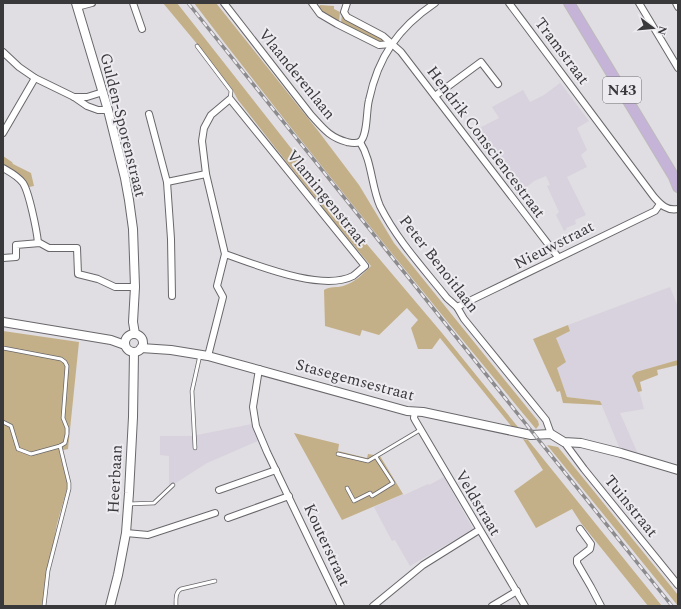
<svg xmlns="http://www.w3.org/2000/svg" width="681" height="609" font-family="Spectral,serif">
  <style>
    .built { fill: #d7d2dd }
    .green { fill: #c4b088 }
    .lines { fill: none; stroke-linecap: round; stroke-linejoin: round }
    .service-casing { stroke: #69676b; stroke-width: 4.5 }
    .minor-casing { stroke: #69676b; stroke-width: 8 }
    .tertiary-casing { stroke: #69676b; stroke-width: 10 }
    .primary-casing { stroke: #bcbbbc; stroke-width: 12 }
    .service { stroke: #fff; stroke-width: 3 }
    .minor { stroke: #fff; stroke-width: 6 }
    .tertiary { stroke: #fff; stroke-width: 8 }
    .primary { stroke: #c6b3d8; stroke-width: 10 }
    .rail-casing { stroke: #8c8b8e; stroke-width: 3.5 }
    .rail { stroke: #edebf0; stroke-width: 2; stroke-dasharray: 6; stroke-linecap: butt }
    .labels { text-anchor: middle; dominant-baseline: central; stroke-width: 4; stroke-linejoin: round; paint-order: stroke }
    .shield { fill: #edebf0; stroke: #6f6e71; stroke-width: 1 }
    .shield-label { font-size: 15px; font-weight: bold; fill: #39383a }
    .street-label { font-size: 16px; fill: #39383a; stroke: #edebf0 }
  </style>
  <rect width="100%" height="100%" fill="#e0dee2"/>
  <g class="built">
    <path d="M556,77L589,121L577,128L587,150L581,155L587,167L567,177L586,215L575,220L576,224L566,228L567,229L564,231L556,215L559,212L547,186L550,185L546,176L534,181L518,194L470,133L499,118L492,107L523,90L530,102L544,95L560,83Z"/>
    <path d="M670,287L678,307V365L635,376L644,409L620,413L638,454L620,449L600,401L567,397L557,368L555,338L570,331L568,325Z"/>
    <path d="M252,424L258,441L207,463L171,486L169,485V456L160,455V436H192Z"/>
    <path d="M444,477L473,529L410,566L395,540L392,541L374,507L403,494L404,495L428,484L429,485Z"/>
  </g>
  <g class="green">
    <path d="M163,3H177L360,236L442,333L518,427H512L440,338L432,349H418L411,328L418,320L407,308L379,335L362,330L360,336L325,326L324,290C330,286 337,288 343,286C354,283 363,274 371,266C325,212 282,156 238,100L232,89L198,45Z"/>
    <path d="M194,3H216L319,132L359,185L394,243L538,421L539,425L536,429C420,289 305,148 194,3Z"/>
    <path d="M320,5L334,6V9L340,12L339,22L324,14L318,8Z"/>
    <path d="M342,13L382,38L383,41L380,43L341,23Z"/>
    <path d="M3,156L12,162L13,164L31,173L34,186L29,187C22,176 14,172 3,166Z"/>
    <path d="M568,325L570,331L556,338L566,362L557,368L567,397L600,401L602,405L563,403L560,391L557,392L533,339Z"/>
    <path d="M3,331L79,342L68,449L59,451L68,485L57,524L42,606H3Z"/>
    <path d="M678,360V365L657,370L658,375L640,382L642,391L638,392L632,376L636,372Z"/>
    <path d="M294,433L339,444L338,451L367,458L368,454L380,456L403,494L342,520Z"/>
    <path d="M523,439L528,440L662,606H648L581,523L572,509L536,528L514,491L543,470Z"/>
    <path d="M547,445L558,447L678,595V606Z"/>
  </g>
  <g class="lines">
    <defs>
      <g id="service">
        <path d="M197,46L231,91L230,99"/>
        <path d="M3,348L61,359L65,362L67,366L63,418L67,428V434L65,443L60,446L31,454L18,449L11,426L3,422"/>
        <path d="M195,448L192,391L200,355"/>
        <path d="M338,454L368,461L420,430"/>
        <path d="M347,488L354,501L370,493L372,496L393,483L376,457"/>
        <path d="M128,504L154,503L173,485"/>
        <path d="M44,606L48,571L69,489V483L60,446"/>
        <path d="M176,606C176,600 175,592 181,589L215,581"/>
      </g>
      <g id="minor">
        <path d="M133,3L142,29"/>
        <path d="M224,3L311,115C323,128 329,137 347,142C352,143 355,144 360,142"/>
        <path d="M312,3L320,14L337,24L379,45L391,44"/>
        <path d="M347,3L344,12L347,17L383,36L401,52L558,257"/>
        <path d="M509,3L654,197C661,205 667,211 678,209"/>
        <path d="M639,3L678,68"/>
        <path d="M676,3L678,7"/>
        <path d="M77,7L92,3"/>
        <path d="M3,52L19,67L35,78L74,97L87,106L98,110H108"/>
        <path d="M435,96L481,62L498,84"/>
        <path d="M74,97H87L103,92"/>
        <path d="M149,114L167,182L171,239L172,296"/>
        <path d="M3,133L35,78"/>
        <path d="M360,142C372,161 371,185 380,206C397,240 424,269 447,298L457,307L464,319L546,420L551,434"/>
        <path d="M360,142C368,135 366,111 369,100C378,57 398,28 435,3"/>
        <path d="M3,168C10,172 18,176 23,183C29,192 37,231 38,243"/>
        <path d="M167,182L206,174"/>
        <path d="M3,258L16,257V245L40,243L49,248H77L78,274L98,279L115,287H135"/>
        <path d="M457,307L655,211L660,204"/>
        <path d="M208,356L223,297L217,286L225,254C257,265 322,292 353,276C357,273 361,269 365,266L230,99L211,115L204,128L202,141L206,174L225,254"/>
        <path d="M259,369L253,407L256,426L267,452L341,606"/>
        <path d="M415,411L414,418L415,420L525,606"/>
        <path d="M564,442L584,469L678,585"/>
        <path d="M219,490L276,470"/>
        <path d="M228,518L289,496"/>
        <path d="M580,529L591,544L590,549L577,559V563L591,587L601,606"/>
        <path d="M126,533L148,535L215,513"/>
        <path d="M373,606L423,565L479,530"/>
        <path d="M492,606L517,591"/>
      </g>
      <g id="tertiary">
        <path d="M76,3L108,110L125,178L129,200L133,229L135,287L133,322L135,334"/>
        <path d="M3,322L111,340L125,345"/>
        <circle cx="134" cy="343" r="9"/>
        <path d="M141,348L171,350L208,356L407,411L423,412L531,435L551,434L564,442L581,443L621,453L678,470"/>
        <path d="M110,606L118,575L126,533L129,493L133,417L134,352"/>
      </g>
      <path id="primary" d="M569,3L674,177L678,187"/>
    </defs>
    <use href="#service" class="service-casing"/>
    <use href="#minor" class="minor-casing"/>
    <use href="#tertiary" class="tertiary-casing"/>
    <use href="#primary" class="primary-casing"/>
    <use href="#service" class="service"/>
    <use href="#minor" class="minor"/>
    <use href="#tertiary" class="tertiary"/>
    <use href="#primary" class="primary"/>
    <defs>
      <path id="rail" d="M188,3L672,606"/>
    </defs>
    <use href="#rail" class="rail-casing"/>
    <use href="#rail" class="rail"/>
  </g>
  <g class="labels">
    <rect class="shield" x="603" y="77" width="38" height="26" rx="3"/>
    <g class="shield-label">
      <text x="622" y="90">N43</text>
    </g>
    <g class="street-label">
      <text transform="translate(562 51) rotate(53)">Tramstraat</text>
      <text transform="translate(297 74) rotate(51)">Vlaanderenlaan</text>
      <text transform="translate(123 125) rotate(76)">Gulden-Sporenstraat</text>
      <text transform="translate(486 142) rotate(53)">Hendrik Consciencestraat</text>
      <text transform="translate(327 198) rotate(51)">Vlamingenstraat</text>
      <text transform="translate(554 245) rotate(-27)">Nieuwstraat</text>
      <text transform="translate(439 264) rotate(52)">Peter Benoitlaan</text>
      <text transform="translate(355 380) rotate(15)">Stasegemsestraat</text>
      <text transform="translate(115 479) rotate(-87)">Heerbaan</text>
      <text transform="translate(478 503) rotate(59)">Veldstraat</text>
      <text transform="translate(631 506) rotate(51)">Tuinstraat</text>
      <text transform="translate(327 545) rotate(65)">Kouterstraat</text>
    </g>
  </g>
  <rect width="681" height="609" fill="none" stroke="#39383a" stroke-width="8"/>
  <g transform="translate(653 28) rotate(106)" stroke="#edebf0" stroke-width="3" paint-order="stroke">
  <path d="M0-3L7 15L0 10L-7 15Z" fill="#39383a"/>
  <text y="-6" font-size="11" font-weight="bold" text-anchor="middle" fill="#39383a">N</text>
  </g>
</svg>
